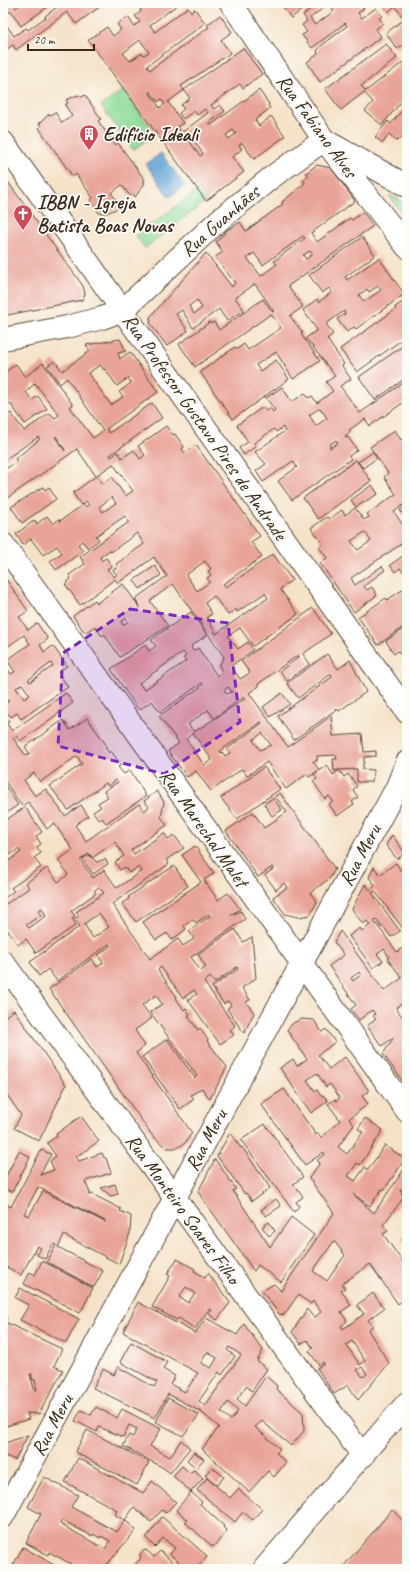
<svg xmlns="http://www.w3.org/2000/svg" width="410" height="1572" font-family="Caveat,sans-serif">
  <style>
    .green { fill: #8ddb99; stroke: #64825c }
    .water { fill: #60a3d4; stroke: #4e6679 }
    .building { fill: #e9a499; fill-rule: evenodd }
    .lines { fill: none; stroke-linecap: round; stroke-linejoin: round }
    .minor-casing { stroke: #574638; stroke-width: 24 }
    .minor { stroke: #fff; stroke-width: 22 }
    .marked { fill: #7b2cbf; fill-opacity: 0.2; stroke: #7b2cbf; stroke-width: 3; stroke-dasharray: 8 5; stroke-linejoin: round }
    .labels { text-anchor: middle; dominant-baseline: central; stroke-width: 3.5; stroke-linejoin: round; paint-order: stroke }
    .street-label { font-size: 20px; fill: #3b2a1e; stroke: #fdfcf7 }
    .poi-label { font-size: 20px; font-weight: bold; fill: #3b2a1e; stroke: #fdfcf7; text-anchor: start }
  </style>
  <rect width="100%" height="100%" fill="#fdfcf7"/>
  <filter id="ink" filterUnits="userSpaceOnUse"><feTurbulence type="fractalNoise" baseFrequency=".025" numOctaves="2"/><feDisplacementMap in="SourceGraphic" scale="8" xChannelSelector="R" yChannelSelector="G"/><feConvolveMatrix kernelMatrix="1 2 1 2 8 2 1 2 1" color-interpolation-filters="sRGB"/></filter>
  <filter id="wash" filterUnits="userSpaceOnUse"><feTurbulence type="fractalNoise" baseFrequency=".012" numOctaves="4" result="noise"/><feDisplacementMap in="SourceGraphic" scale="16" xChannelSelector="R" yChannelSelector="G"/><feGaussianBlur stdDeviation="0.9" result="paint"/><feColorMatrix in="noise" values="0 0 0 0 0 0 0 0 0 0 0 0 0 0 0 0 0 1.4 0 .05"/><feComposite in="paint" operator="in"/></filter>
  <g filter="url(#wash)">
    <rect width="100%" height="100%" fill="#f5e3c9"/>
    <g class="green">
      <path d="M123,90L155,134L133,150L101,106Z"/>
      <path d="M198,190L206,201L145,248L136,236Z"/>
      <path d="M389,195L407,204V221Z"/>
    </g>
    <path class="water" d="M161,153L185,186L169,197L146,164Z"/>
    <g id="blocks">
      <g class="building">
        <path d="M3,3H12L16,8L21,4L20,3H53L21,26L11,11L3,17Z"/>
        <path d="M60,3H105L76,24L67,12L16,50L13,45L3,52V29L7,26L14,36L26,28L28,30L46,17L45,16L61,4Z"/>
        <path d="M149,3H180L150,25L155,32L188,7L191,12L195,9L205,23L147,66L150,70L209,27L207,25L220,15L232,32L221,40L230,53L181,86L184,90L168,102L183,123L177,127L181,133L208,113L205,109L197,115L194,111L183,119L179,113L184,109L181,105L190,98L184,90L243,48L262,74L243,88L240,84L211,105L214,109L220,105L225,111L209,123L211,125L259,90L269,104L268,105L270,108L255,120L259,126L271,116L285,136L254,159L242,143L239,145L242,149L232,157L244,172L206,201L88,40L107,27L113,36L121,30L117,24L128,17L134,26L140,22L135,16L141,12L140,10ZM140,40L149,52L144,55L142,53L130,61L123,53ZM150,91L158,102L161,99L165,104L160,108L149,92ZM233,130L236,134L229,139L226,135ZM193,139L203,154L200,156L190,142Z"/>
        <path d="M289,3H311L291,18L283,7Z"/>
        <path d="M318,3H330L310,18L315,25L334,11L331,7L337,3H360L364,8L358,13L362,18L376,8L382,16L379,18L383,23L376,29L381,37L320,82L307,62L318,54L317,51L321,46L347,26L345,23L312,48L302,35L307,32L302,25L307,21L303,15Z"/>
        <path d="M381,3H407V12L402,16L395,6L388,12Z"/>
        <path d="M407,17V42L397,49L386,33Z"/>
        <path d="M386,44L397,58L361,86L366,91L407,59V95L382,125L365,111L373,102L364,92L341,110L325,89Z"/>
        <path d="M4,91L8,96L3,99V92Z"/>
        <path d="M78,95L82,97L85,95L101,119L98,121L115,145L118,143L145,180L143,182L145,183L135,197L133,194L130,196L122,185L111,193L119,203L116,205L118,208L107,213H99L90,200L93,198L76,174L73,177L39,128L41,126L39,124L49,114L51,115L55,112L62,123L72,116L65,105L68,103L66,100Z"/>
        <path d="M3,100L7,105L3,108Z"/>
        <path d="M407,104V142L401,137L397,141L389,134L383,143L375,137L388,121L391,124Z"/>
        <path d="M317,165L331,168L355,201L311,233L317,242L350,218L352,220L363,212L373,226L288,286L303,307L290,316L303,333L301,334L320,361L293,379L276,352L256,365L260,371L276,360L289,379L233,419L200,372L235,347L237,349L244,344L248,350L281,328L271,314L195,367L179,344L210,322L211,324L214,322L219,330L263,299L273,312L274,311L255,284L235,298L244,310L227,321L219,309L193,328L182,310L176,314L188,331L167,346L151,325L150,317L206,253L232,287L235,283L215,257L223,252L216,242L227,230L240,222L246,231L283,204L282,202L305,183L303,180L309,176L306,173ZM303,236L305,238L274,261L277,264L261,276L247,258L254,253L263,265ZM310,251L313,254L306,259L303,255ZM197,300L202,308L194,314L189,306Z"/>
        <path d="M3,175L83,286L85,294L82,300L3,316Z"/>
        <path d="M362,237L375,255L345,277L347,280L379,258L402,291L407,287V336L357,372L340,349L396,309L395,307L406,300L403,295L356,329L354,327L347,332L337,319L345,314L344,311L326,324L333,334L327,339L344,364L342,366L351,379L340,386L360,413L407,380V400L370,426L365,419L349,430L351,432L345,437L346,438L348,437L357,450L349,456L351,459L292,500L278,481L297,467L293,461L263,482L256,471L266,464L255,452L285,431L283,427L276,432L274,429L254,443L256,446L244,455L239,448L248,442L237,425L263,407L266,411L270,408L273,412L275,410L266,398L282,387L292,402L305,393L308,398L312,396L317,403L333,391L326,382L335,376L306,338L317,330L303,310L317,299L319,302L332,292L329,288L322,293L309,275ZM378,286L381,290L364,302L359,295L367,289L369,292ZM320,408L327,418L316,426L309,415ZM336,440L338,443L330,448V444Z"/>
        <path d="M120,339L126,351L118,353L120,359L130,352L158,392L106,429L109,433L152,403L162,418L110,455L111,457L118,452L122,458L134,450L140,459L145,455L138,446L166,426L173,435L175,434L184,447L182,449L185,453L196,445L260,536L251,542L262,557L223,584L226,587L273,554L292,580L280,589L298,614L253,646L240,628L228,636L238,649L248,642L253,650L231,666L240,679L250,673L241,661L313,608L331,634L303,654L310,664L287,681L280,671L299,657L298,655L258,684L259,686L249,693L288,747L331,716L333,736L362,734L364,752L376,751V756L364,757V763H363V769L374,770L372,782H357V769L339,770L344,777L348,774L357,786L353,790L358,797L352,802L354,804L337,816L329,804L333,801L329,796L325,799L313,781L317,779L314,774L327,765L333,775L339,770L334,771L333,759H337L336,755L317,756V761H313L319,770L309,777L307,774L286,789L267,762L247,776L242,769L211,791L196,771L187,777L168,751L179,743L159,716L203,685L202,683L160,712L152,701L139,710L129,696L111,669L145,645L149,651L156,646L151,640L191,612L207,635L191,646L193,651L198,648L217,676L223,672L219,666L224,657L173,584L150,601L168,626L120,657L104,634L102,636L95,626L85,633L73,616L95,600L97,603L123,584L140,608L135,599L167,576L154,557L118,583L115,579L80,605L65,584L71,579L69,575L85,564L80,557L129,522L125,516L96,536L99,540L88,548L82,541L78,544L83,551L56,570L50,561L62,553L57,546L43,555L31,539L23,545L16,534L35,520L37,524L47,516L53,524L59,519L60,521L84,504L86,507L89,505L86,501L81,505L73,493L96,476L102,484L112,477L125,496L133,491L113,464L96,476L77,449L6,499L3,495V471L17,461L15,459L40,439L38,437L3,461V418L11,413L24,431L50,413L55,418L59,415L35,383L26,392L32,400L38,396L47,409L25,424L10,403L6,406L3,402V374L16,364L25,377L43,363L73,405L70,407L93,438L103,431L67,378L60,384L47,366L55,361L62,371L90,351L86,345ZM100,365L104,370L105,369L117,386L128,378L131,383L119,392L123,397L111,405L88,373ZM56,436L65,450V451L55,437ZM112,497L116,503L103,512L99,507ZM137,533L144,544L116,564L118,567L113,570L117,575L114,577L107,569L112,566L106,558L102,561L100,557L110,550L111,552ZM205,561L211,569L208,571L211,575L207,578L210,582L197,591L186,575ZM265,593L268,598L216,634L207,617L212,614L205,603L214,596L228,615L236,609L237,612ZM126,618L128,622L123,625L121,622ZM183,652L186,656L183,658L186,661L144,690L142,687L139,683ZM228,687L232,692L227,694L224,690ZM244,697L245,699L194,732L188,724L208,710L214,718ZM261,722L262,723L227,749L230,753L225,756L222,752L221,753L220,751ZM193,733L212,760L204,765L186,739ZM262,733L271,745L260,750L253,740Z"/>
        <path d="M407,343V377L375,400L359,377Z"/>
        <path d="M395,430L401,440L407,436V502L394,512L407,531V540L351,578L355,585L382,566L385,570L364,586L367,590L372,587L377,595L354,612L320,563L327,558L319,547L323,544L311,528L327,517L329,519L342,510L345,515L355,508L364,520L369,517L367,514L396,494L384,477L388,473L370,447ZM365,532L371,541L358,550L351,541Z"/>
        <path d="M373,452L377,458L363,468L358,462Z"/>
        <path d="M356,460L371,481L318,519L303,498Z"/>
        <path d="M372,485L378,494L356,507L351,500Z"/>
        <path d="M43,487L45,490L49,487L56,499L22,523L11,507Z"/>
        <path d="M407,505V516L403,515L400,510Z"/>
        <path d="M407,553V569L403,572L400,568L395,572L390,565Z"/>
        <path d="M155,566L161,575L140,589L134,580Z"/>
        <path d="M3,575L28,611L19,617L28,630L37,623L48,639L40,645L44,652L53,646L67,666L58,672L68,687L21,719L17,713L11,717L3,708L9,701L8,700L3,703V657L7,660L30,644L24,635L3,650ZM9,663L15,672L11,674L5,666ZM51,663L53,666L30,682L28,680ZM22,684L30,695L24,699L16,688Z"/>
        <path d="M407,587V620L404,623L406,625L378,645L358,617L386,598L387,600Z"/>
        <path d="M407,626V657L404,659L398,651L394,654L386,641Z"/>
        <path d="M327,654L338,669L350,660L366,692L339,711L337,709L294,740L278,716L332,677L331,674L298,698L287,683Z"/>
        <path d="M66,693L73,703L20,741L16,736L13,738L26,756L30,754L25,747L63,720L70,730L87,718L107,746L105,747L109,753L111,751L121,765L118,767L124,774L130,770L146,796L106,823L102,818L99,820L93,812L101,807L98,803L108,797L104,791L118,782L116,780L108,786L106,783L68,810L50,786L82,764L77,756L40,782L34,773L24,780L35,796L46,789L65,816L81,805L88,816L75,825L86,841L139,804L144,811L149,807L144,801L157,791L164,802L161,817L167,825L131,850L134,854L164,833L168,839L174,835L184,848L166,860L169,864L112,904L150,959L178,939L183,946L194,939L189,931L210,916L209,914L196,923L193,919L184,926L186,929L172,940L167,933L156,940L143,922L201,882L182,855L195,846L214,873L204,880L218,900L228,893L240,909L231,915L241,911L245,919L191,957L201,971L206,967L198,954L235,929L243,942L252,937L256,978L242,988L250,1000L246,1002L254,1013L244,1033L227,1009L231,1005L228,1001L224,1004L212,987L238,969L237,967L215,983L210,977L204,982L235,1026L230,1030L234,1035L220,1044L188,1000L197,994L194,990L183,998L161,967L158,970L177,997L176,998L184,1010L186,1008L190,1015L188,1016L198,1030L200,1028L208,1040L207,1041L227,1067L210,1099L202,1088L191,1095L194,1099L180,1109L142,1057L167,1039L195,1078L197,1076L150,1012L162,1004L156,995L142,1005L152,1018L135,1030L145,1046L136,1053L192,1133L185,1143L177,1148H166L152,1135L49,989L92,959L97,967L103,963L98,955L110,946L109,944L57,981L48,969L39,976L30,962L80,926L74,919L79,916L76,912L104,893L99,887L94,891L96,893L71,911L75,916L72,918L76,925L36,953L26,939L18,945L3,924V900L6,904L29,888L26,883L47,868L58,882L68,875L58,860L73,850L54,823L47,829L28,802L22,806L3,779V713L9,721L6,723L12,731ZM115,842L124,856L115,862L120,870L125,867L129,873L139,867L142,871L117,888L104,870L93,878L80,860L89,853L92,858ZM42,908L46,916L29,928L26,925L41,915L38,911ZM99,913L109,927L93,938L84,924Z"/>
        <path d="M282,693L290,704L270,717L263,707Z"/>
        <path d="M264,767L280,789L237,819L221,798Z"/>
        <path d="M3,783L18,805L3,815Z"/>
        <path d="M280,793L335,869L330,878L310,893L317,902L310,915L298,917L285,914L273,897L287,888L284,883L276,890L265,875L273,869L272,867L258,877L226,831L253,812L264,828L287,812L275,796Z"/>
        <path d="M273,798L282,810L272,816L264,804Z"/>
        <path d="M407,804V816L403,811Z"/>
        <path d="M25,807L42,832L36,836L41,844L37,847L41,853L34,858L41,867L11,888L14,891L3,899V865L21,852L18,849L3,860V822Z"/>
        <path d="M392,835L405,853L397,859L386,845Z"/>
        <path d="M89,855L97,862L105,859L108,864L93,874L82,859Z"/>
        <path d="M396,863L401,871L405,868L407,871V934L375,891L372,893L400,931L391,937L383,926L381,927L376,919L374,921L397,952L407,945V999L396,1008L405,1021L407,1018V1087L383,1054L394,1037L382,1046L367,1026L376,1019L373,1016L375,1014L372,1010L359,1020L351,1009L356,1005L329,966L344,955L334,942L340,931L384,991L402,978L387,958L389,957L384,949L377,954L383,961L373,968L349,936L360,928L362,931L370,925L367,921L363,924L352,909L365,884L370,890L375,886L369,877L374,867L380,875ZM359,972L361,975L353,981L351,978Z"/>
        <path d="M174,866L188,886L136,922L122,903L129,899L128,897Z"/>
        <path d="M14,1010L66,1085L39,1141L14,1128L21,1115L3,1089V1018Z"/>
        <path d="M302,1019L314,1020L322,1032L326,1029L335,1042L318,1055L329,1069L345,1057L369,1091L362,1096L368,1104L349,1119L354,1125L338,1147L347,1154L363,1132L358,1129L365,1118L383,1130L360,1165L357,1163L348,1176L355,1181L365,1167L368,1170L385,1145L405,1159L384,1190L382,1189L370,1206L353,1194L374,1213L407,1165V1197L401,1189L400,1190L404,1197L383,1225L388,1231L383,1234L407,1268V1297L398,1304L370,1264L342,1284L345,1288L341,1290L351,1305L341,1312L347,1321L341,1326L343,1329L364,1314L357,1305L373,1293L384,1308L368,1320L373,1326L368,1330L389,1363L358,1400L348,1385L334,1394L317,1368L324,1364L323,1362L319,1365L309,1351L313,1348L307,1340L301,1344L292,1332L307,1309L314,1318L321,1312L313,1301L311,1304L298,1295L284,1315L279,1314L262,1291L274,1284L281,1291L334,1213L309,1178L320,1163L317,1160L325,1154L324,1152L305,1165L261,1104L284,1089L316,1135L318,1133L321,1138L340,1120L328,1104L335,1099L336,1101L340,1098L330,1084L326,1087L317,1073L307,1080L315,1091L317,1090L321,1096L323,1095L328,1101L311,1113L280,1068L293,1059L297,1066L307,1059L287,1030L293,1023ZM334,1241L345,1255L327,1281L313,1271ZM352,1341L365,1361L360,1365L346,1345ZM362,1367L367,1374L363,1377L357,1370Z"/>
        <path d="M81,1116L99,1141L76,1157L79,1161L102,1153L104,1158H106L111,1173L85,1181L90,1193L88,1195L92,1194L121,1209L120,1211L131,1216L130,1233L119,1264L64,1235L58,1247L103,1271L94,1287L47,1262L56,1245L53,1244L45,1259L37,1255L41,1248L37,1246L21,1275L3,1265L5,1261L3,1260V1202L11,1207L41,1150L51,1154L40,1175L54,1170L50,1161L56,1156L47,1143L57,1136L56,1134ZM38,1187L105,1221V1222L43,1191L29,1216L24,1214Z"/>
        <path d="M265,1124L303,1177L293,1184L303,1197L296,1202L299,1206L294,1212L241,1140Z"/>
        <path d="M230,1133L241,1148L242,1147L270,1188L252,1201L246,1193L245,1194L217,1156Z"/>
        <path d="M19,1151L30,1157L12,1192L3,1188V1182Z"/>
        <path d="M215,1159L236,1189L233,1191L270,1247L291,1217L314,1235L281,1282L258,1265L254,1271L198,1192Z"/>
        <path d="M115,1184L118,1194L111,1196L101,1188Z"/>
        <path d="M276,1199L281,1206L266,1216L261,1210Z"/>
        <path d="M407,1210V1221L403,1216Z"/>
        <path d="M269,1222L275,1231L269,1236L262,1227Z"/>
        <path d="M407,1236V1247L402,1239Z"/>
        <path d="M177,1259L195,1269L194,1271L205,1278L208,1273L230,1303L217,1320L209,1314L212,1310L209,1309L195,1329L179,1318L177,1320L152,1307L170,1276L167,1274ZM186,1287L195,1293L188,1303L179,1297Z"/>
        <path d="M42,1261L93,1288L80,1313L24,1284L30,1272L35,1275Z"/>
        <path d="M20,1288L79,1319L66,1343L20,1320L29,1305L15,1298Z"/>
        <path d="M138,1302L195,1333L206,1318L237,1335L244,1324L263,1350L257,1361L267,1369L252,1391L246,1386L237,1399L245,1406L266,1376L277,1386L276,1389L303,1413L304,1431L291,1446L262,1421L255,1427L280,1449L276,1453L286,1462L274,1477L268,1471L249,1492L202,1449L219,1427L201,1412L168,1394L155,1418L93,1388L103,1369L114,1375L118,1367L154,1387L157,1382L120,1362L131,1342L167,1362L163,1369L175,1376L170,1384L185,1392L198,1373L123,1332ZM229,1347L241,1355L205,1406L199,1401L219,1372L222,1375L235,1356L227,1350ZM207,1352L217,1358L211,1368L201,1363ZM228,1402L238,1411L231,1420L221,1412Z"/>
        <path d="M3,1316L7,1318L5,1322L62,1349L54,1366L63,1370L39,1414L27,1413L29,1419L3,1427ZM30,1374H32V1379L35,1380L37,1390L34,1389Z"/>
        <path d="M168,1398L199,1415L183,1436L156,1422Z"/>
        <path d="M96,1407L117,1418L122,1409L161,1429L150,1446L170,1457L181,1440L190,1448L170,1473L162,1467L123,1446L129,1435L133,1437L137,1429L129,1425L123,1437L99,1427L97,1432L75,1421L81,1410L91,1415Z"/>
        <path d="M87,1430L149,1462L137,1485L75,1452Z"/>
        <path d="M28,1435L15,1460L3,1455V1438L5,1443Z"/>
        <path d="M194,1452L204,1459L196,1468L187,1460Z"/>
        <path d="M78,1458L143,1493L152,1481L176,1502L166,1513L162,1510L151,1522L134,1507L125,1520L136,1530L103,1569H72L69,1568L71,1564L49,1552L48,1555L26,1543L41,1514L28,1507L44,1477L78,1495L71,1507L117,1532L125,1520L115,1515L117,1510L65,1482ZM62,1520L92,1536L93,1534L100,1538L101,1536L110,1541L105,1549L60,1524Z"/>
        <path d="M182,1466L190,1473L194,1470L203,1478L191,1492L202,1502L200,1504L224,1526L223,1527L227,1531L213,1547L185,1522L188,1520L176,1510L191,1492L173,1476Z"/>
        <path d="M212,1467L224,1477L217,1485L205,1475Z"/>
        <path d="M207,1478L230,1498L238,1489L262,1509L253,1520L243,1512L235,1522L197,1490Z"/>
        <path d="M392,1510L407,1524V1569H341Z"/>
        <path d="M162,1517L207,1556L196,1569H187L170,1554L175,1548L163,1538L155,1547L146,1538Z"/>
        <path d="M23,1547L61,1569H11Z"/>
        <path d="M143,1551L146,1550L154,1557L160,1551L180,1569H134L132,1568L141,1558L140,1555Z"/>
      </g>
    </g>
  </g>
  <g filter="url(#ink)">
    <use href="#blocks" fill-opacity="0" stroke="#574638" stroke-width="1"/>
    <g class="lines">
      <defs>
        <g id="minor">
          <path d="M231,3L324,140L407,247"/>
          <path d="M3,142L407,712"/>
          <path d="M3,339L67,327L102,318L123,310L218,221L272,177L324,140L407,186"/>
          <path d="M3,544L407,1111"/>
          <path d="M3,962L363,1456"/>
          <path d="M3,1516L397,787L407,762"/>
          <path d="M264,1569L407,1403"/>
        </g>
      </defs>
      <use href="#minor" class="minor-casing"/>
      <use href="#minor" class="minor"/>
    </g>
  </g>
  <path class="marked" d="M130,609L228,623L240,722L164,774L58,746L63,653Z"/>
  <defs>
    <symbol id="building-pin" viewBox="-11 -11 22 30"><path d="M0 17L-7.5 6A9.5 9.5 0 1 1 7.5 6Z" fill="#d1495b" stroke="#fdfcf7"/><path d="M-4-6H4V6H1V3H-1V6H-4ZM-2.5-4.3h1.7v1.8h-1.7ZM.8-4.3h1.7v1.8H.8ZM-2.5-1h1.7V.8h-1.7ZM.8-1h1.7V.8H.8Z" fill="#fff"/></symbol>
    <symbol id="church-pin" viewBox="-11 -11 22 30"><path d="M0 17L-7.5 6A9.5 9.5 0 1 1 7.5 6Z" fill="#d1495b" stroke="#fdfcf7"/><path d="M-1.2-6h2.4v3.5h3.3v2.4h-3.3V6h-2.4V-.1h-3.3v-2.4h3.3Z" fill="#fff"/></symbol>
  </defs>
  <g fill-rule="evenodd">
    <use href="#building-pin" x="78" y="123" width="22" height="30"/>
    <use href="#church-pin" x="12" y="203" width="22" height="30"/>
  </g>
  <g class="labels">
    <g class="street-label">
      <text transform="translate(317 126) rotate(54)">Rua Fabiano Alves</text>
      <text transform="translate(220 221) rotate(-41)">Rua Guanhães</text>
      <text transform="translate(205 427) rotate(55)">Rua Professor Gustavo Pires de Andrade</text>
      <text transform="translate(204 828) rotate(55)">Rua Marechal Malet</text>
      <text transform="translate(360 855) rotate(-62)">Rua Meru</text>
      <text transform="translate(206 1140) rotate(-62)">Rua Meru</text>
      <text transform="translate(183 1209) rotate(54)">Rua Monteiro Soares Filho</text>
      <text transform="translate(52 1425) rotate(-62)">Rua Meru</text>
    </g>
    <g class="poi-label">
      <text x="103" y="134">Edifício Ideali</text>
      <text x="37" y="202">IBBN - Igreja<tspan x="37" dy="23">Batista Boas Novas</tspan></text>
    </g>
  </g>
  <rect width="410" height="1572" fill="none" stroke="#fdfcf7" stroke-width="16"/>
  <path d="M28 44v6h66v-6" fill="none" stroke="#3b2a1e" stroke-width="2"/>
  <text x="34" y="44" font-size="12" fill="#3b2a1e" stroke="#fdfcf7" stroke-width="3" paint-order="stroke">20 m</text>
</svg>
